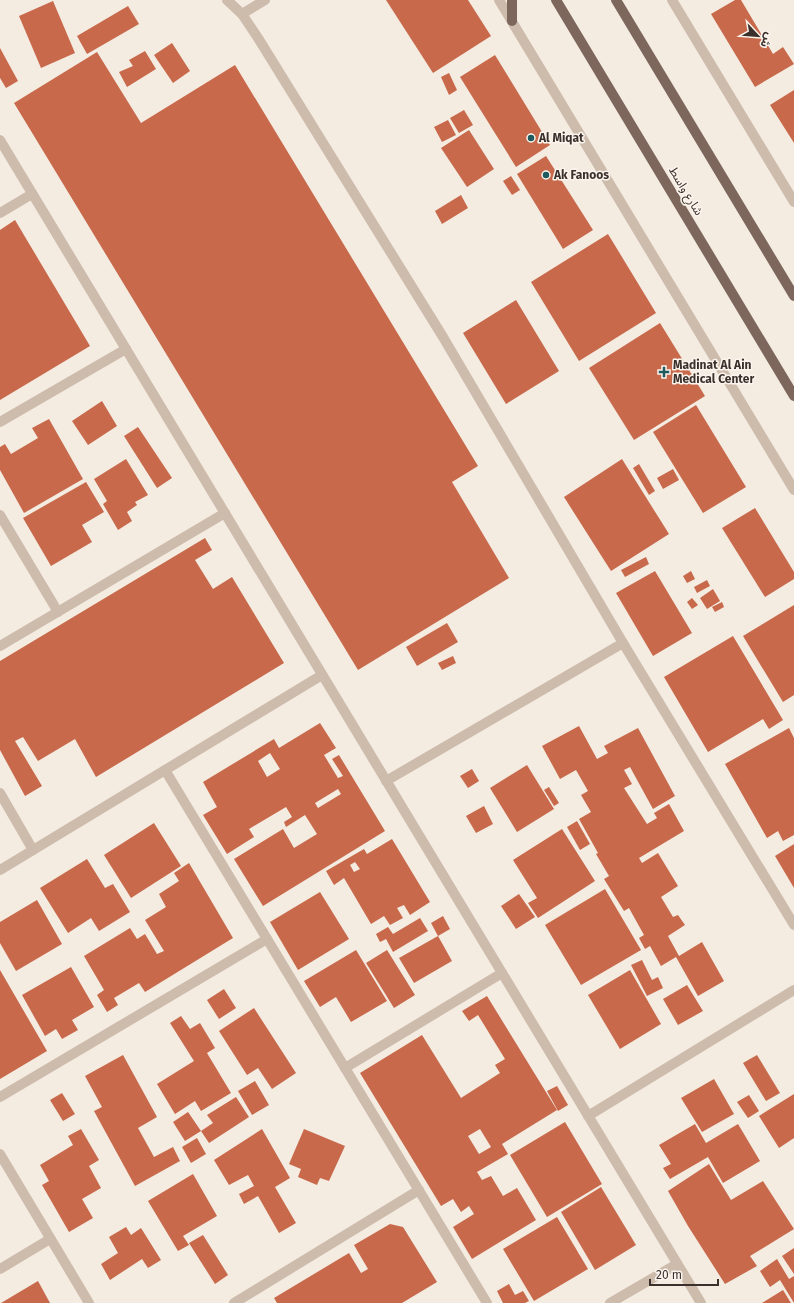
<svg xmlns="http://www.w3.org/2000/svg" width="794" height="1303" font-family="'Fira Sans','Noto Sans Arabic',sans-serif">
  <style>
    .building { fill: #c8694b; fill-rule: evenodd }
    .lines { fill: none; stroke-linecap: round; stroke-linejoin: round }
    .minor { stroke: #cdbbac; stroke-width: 10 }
    .primary { stroke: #7d675c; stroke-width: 10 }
    .poi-dot { fill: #1f5a5e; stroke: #fbf5ee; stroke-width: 1.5 }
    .labels { text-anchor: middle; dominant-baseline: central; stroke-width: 3; stroke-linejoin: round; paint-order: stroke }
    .poi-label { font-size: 12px; font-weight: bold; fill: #3b302b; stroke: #fbf5ee; text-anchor: start }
    .street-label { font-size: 12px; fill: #3b302b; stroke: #fbf5ee }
  </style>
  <rect width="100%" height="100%" fill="#f4ebe1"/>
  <g class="building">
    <path d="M386,0H468L491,36L433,73Z"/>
    <path d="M735,0H741L773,54L783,47L794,64L755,87L711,14Z"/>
    <path d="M53,1L75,53L41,68L19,16Z"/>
    <path d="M128,6L139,24L87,54L77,36Z"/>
    <path d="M172,43L190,71L173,83L154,55Z"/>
    <path d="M0,48L18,81L6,88L0,78Z"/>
    <path d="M145,51L156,69L127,87L119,72L133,66L129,60Z"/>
    <path d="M97,52L141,123L235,65L478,466L452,482L509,578L358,670L14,103Z"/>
    <path d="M495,55L550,145L516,167L460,77Z"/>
    <path d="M449,73L457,90L449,95L441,77Z"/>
    <path d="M794,90V143L770,105Z"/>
    <path d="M464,110L473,125L459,133L450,118Z"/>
    <path d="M448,120L456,135L442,142L434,127Z"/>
    <path d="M469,130L494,169L467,187L441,148Z"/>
    <path d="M546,156L593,230L563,249L517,174Z"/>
    <path d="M511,176L520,190L512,195L503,181Z"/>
    <path d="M461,195L468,208L442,224L435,211Z"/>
    <path d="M15,220L90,346L0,400V230Z"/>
    <path d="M608,234L656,313L579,361L531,282Z"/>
    <path d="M516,300L559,371L506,404L463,333Z"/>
    <path d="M660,323L705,396L634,440L589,368Z"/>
    <path d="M102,401L117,426L88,445L72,421Z"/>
    <path d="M696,405L746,487L703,513L653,432Z"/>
    <path d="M49,419L83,479L24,513L0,470V447L5,444L11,454L38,438L32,428Z"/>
    <path d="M138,427L172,478L157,488L124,436Z"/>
    <path d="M126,459L148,495L135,502L137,505L127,512L132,521L118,530L103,504L107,501L94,479Z"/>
    <path d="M622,459L669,534L611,571L564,497Z"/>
    <path d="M639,464L655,491L649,495L633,468Z"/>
    <path d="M673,469L679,480L663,489L657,478Z"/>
    <path d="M86,482L104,512L82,525L92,542L51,566L23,518Z"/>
    <path d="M755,508L794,572V579L765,597L722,528Z"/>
    <path d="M205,538L212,550L195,560L213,589L232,577L284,663L96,777L75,739L38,761L23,737L15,741L42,786L25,796L0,750V661Z"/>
    <path d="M646,557L649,564L625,577L621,570Z"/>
    <path d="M655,571L692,633L653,656L616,593Z"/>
    <path d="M691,571L695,579L687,583L683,576Z"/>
    <path d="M707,580L710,586L697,593L694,587Z"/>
    <path d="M713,589L720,601L707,609L700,598Z"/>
    <path d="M692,598L698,605L692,609L687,602Z"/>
    <path d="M722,602L724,607L715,612L712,607Z"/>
    <path d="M794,605V695L783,702L743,636Z"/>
    <path d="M447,623L458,642L417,666L406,647Z"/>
    <path d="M733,636L783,720L769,729L763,719L708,752L664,677Z"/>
    <path d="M453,656L456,663L442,670L438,663Z"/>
    <path d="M320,723L336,748L324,755L338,778L343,776L332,759L339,755L385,831L263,906L234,859L283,829L294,848L317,834L305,815L286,827L284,822L292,817L286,807L249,829L254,837L227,854L203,815L217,807L203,782L274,739L279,748ZM270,753L280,769L267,777L258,761ZM338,789L341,794L318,808L315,803Z"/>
    <path d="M579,726L597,759L608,753L604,746L638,728L675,796L653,809L630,767L624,770L632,784L624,788L647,824L657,818L654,813L669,804L684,831L639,858L642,863L658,853L678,886L661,897L673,917L678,915L685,925L668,936L679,956L702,942L724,981L698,996L676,957L661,966L650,946L645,949L639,938L644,935L629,908L624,911L604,879L621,869L609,876L596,854L598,853L579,819L591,812L581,795L588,791L576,770L560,779L542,746Z"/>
    <path d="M789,728L794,738V835L783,841L778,831L767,838L725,764Z"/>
    <path d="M527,765L554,809L517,832L490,788Z"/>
    <path d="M472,769L479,781L468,788L460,776Z"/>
    <path d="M549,787L559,803L554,806L544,790Z"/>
    <path d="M484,806L493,824L476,833L466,816Z"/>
    <path d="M577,821L590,844L580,850L567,827Z"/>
    <path d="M154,823L181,866L131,898L104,855Z"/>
    <path d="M562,829L595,881L538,918L528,903L537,898L513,860Z"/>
    <path d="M392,839L430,902L410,915L404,905L397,908L403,918L390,925L384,916L371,924L344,878L334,885L326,871L364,849L367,854ZM355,862L360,869L354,872L350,865Z"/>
    <path d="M794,844V888L775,856Z"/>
    <path d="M87,859L105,888L113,884L130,912L99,931L91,918L68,933L40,888Z"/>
    <path d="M189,863L233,938L145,992L139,983L114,998L118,1005L107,1012L97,995L104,990L84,956L130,928L137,939L145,934L157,954L164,951L145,920L166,907L159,894L179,881L174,873Z"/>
    <path d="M605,889L641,950L581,985L545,925Z"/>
    <path d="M320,892L349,939L298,970L270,922Z"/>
    <path d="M519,894L535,917L516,929L501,906Z"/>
    <path d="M37,900L62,944L16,971L0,943V922Z"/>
    <path d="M443,916L450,929L438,936L452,961L414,983L399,958L438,936L431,923Z"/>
    <path d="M420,918L428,931L393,952L386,939L380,942L376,934L388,927L393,934Z"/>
    <path d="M356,950L387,1001L351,1022L336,997L320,1007L304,981Z"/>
    <path d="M387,950L415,995L394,1008L366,963Z"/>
    <path d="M642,960L652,980L658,977L663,988L647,996L631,965Z"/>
    <path d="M71,967L94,1007L72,1020L78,1030L62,1039L56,1029L45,1036L22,995Z"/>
    <path d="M0,970L47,1051L0,1079Z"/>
    <path d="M630,970L661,1024L620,1049L588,995Z"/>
    <path d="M687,985L703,1011L678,1025L663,999Z"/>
    <path d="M224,989L236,1008L219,1019L207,1000Z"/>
    <path d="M487,996L557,1110L502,1144L508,1154L477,1172L482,1180L491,1176L503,1196L517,1188L536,1220L472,1259L453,1227L474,1214L469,1206L461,1212L453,1199L441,1206L360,1073L422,1035L461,1098L500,1073L495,1065L505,1059L478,1015L469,1021L462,1011ZM480,1129L491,1147L479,1154L468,1136Z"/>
    <path d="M254,1008L296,1073L272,1089L258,1068L247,1075L219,1031Z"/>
    <path d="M181,1016L190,1029L200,1023L215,1048L207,1053L231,1093L201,1111L195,1101L175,1114L157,1084L194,1061L170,1023Z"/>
    <path d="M123,1055L157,1117L138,1128L154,1157L173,1147L180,1161L135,1186L94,1111L102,1107L85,1076Z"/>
    <path d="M757,1055L780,1093L766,1101L743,1063Z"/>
    <path d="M714,1079L734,1114L702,1132L681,1098Z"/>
    <path d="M255,1081L269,1105L252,1115L238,1091Z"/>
    <path d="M557,1086L568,1105L558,1111L547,1091Z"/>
    <path d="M62,1093L75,1114L63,1121L50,1100Z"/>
    <path d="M794,1094V1138L779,1148L759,1116Z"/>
    <path d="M749,1095L759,1111L748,1118L737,1102Z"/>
    <path d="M236,1097L249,1117L209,1143L201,1131L185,1141L173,1122L188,1112L201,1131L213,1123L207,1115Z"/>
    <path d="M565,1122L602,1184L547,1217L510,1155Z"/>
    <path d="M695,1124L706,1143L738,1124L760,1161L723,1183L708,1157L670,1179L663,1168L671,1164L659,1145Z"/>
    <path d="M81,1129L99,1160L89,1166L101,1188L82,1199L93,1218L69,1232L42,1185L49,1181L40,1165L73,1145L68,1136Z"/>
    <path d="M262,1129L290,1178L275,1187L296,1223L279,1233L258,1196L244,1204L239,1194L254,1186L248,1175L229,1185L214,1160Z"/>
    <path d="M304,1129L345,1146L329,1181L320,1178L317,1185L298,1177L301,1169L289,1164Z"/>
    <path d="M197,1138L206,1154L191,1163L182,1147Z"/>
    <path d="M709,1164L731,1200L763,1181L794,1229L750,1256L757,1266L725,1284L688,1226L668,1191Z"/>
    <path d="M193,1174L217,1216L183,1236L189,1245L178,1251L148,1201Z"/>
    <path d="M601,1187L636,1245L595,1270L561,1212Z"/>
    <path d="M557,1217L588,1269L534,1301L503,1249Z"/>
    <path d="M390,1224L403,1227L437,1282L402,1303H277L274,1298L349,1253L361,1273L368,1269L354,1245Z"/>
    <path d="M126,1227L131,1235L141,1228L161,1260L148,1268L142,1259L110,1280L101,1264L118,1253L109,1237Z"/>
    <path d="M203,1235L228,1275L215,1284L189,1243Z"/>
    <path d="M794,1248V1274L782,1256Z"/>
    <path d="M777,1259L789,1279L794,1276V1303L780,1280L770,1287L760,1271Z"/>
    <path d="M38,1281L50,1303H1Z"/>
    <path d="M509,1284L515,1295L523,1291L529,1301L525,1303H503L497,1291Z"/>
    <path d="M783,1290L791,1303H762Z"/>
  </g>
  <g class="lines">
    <g class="minor">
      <path d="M227,0L242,14L258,38L443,337L623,643L794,925"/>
      <path d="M499,0L794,490"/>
      <path d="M672,0L794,202"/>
      <path d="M242,14L265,0"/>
      <path d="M0,140L701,1303"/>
      <path d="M0,213L32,194"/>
      <path d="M0,422L126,349"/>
      <path d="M0,515L58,612"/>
      <path d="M0,646L225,513"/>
      <path d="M165,770L487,1303"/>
      <path d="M386,781L623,643"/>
      <path d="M0,793L33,850"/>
      <path d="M0,870L322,675"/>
      <path d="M345,1068L502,973"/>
      <path d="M0,1097L267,939"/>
      <path d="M588,1116L794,990"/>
      <path d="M0,1154L89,1303"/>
      <path d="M0,1269L50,1239"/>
      <path d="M234,1303L419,1190"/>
      <path d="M610,1303L677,1264"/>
    </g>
    <g class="primary">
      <path d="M556,0L794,396"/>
      <path d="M616,0L794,296"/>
      <path d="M512,21V0"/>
    </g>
  </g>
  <g class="poi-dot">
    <circle cx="531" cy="138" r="4"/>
    <circle cx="546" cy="175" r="4"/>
    <path d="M662 366h4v4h4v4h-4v4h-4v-4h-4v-4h4z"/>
  </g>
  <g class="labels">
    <g class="poi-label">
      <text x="539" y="138">Al Miqat</text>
      <text x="554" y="175">Ak Fanoos</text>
      <text x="673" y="365">Madinat Al Ain<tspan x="673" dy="14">Medical Center</tspan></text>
    </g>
    <g class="street-label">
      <text transform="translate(686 191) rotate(59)">شارع واسط</text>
    </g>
  </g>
  <g transform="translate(758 36) rotate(116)" stroke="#fbf5ee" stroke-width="3" paint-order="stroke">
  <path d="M0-3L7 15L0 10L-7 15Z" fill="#3b302b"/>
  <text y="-6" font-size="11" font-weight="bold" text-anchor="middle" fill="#3b302b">ش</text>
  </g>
  <path d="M650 1279v6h68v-6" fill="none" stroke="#3b302b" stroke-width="2"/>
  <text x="656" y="1279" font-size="12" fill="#3b302b" stroke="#fbf5ee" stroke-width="3" paint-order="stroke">20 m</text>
</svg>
